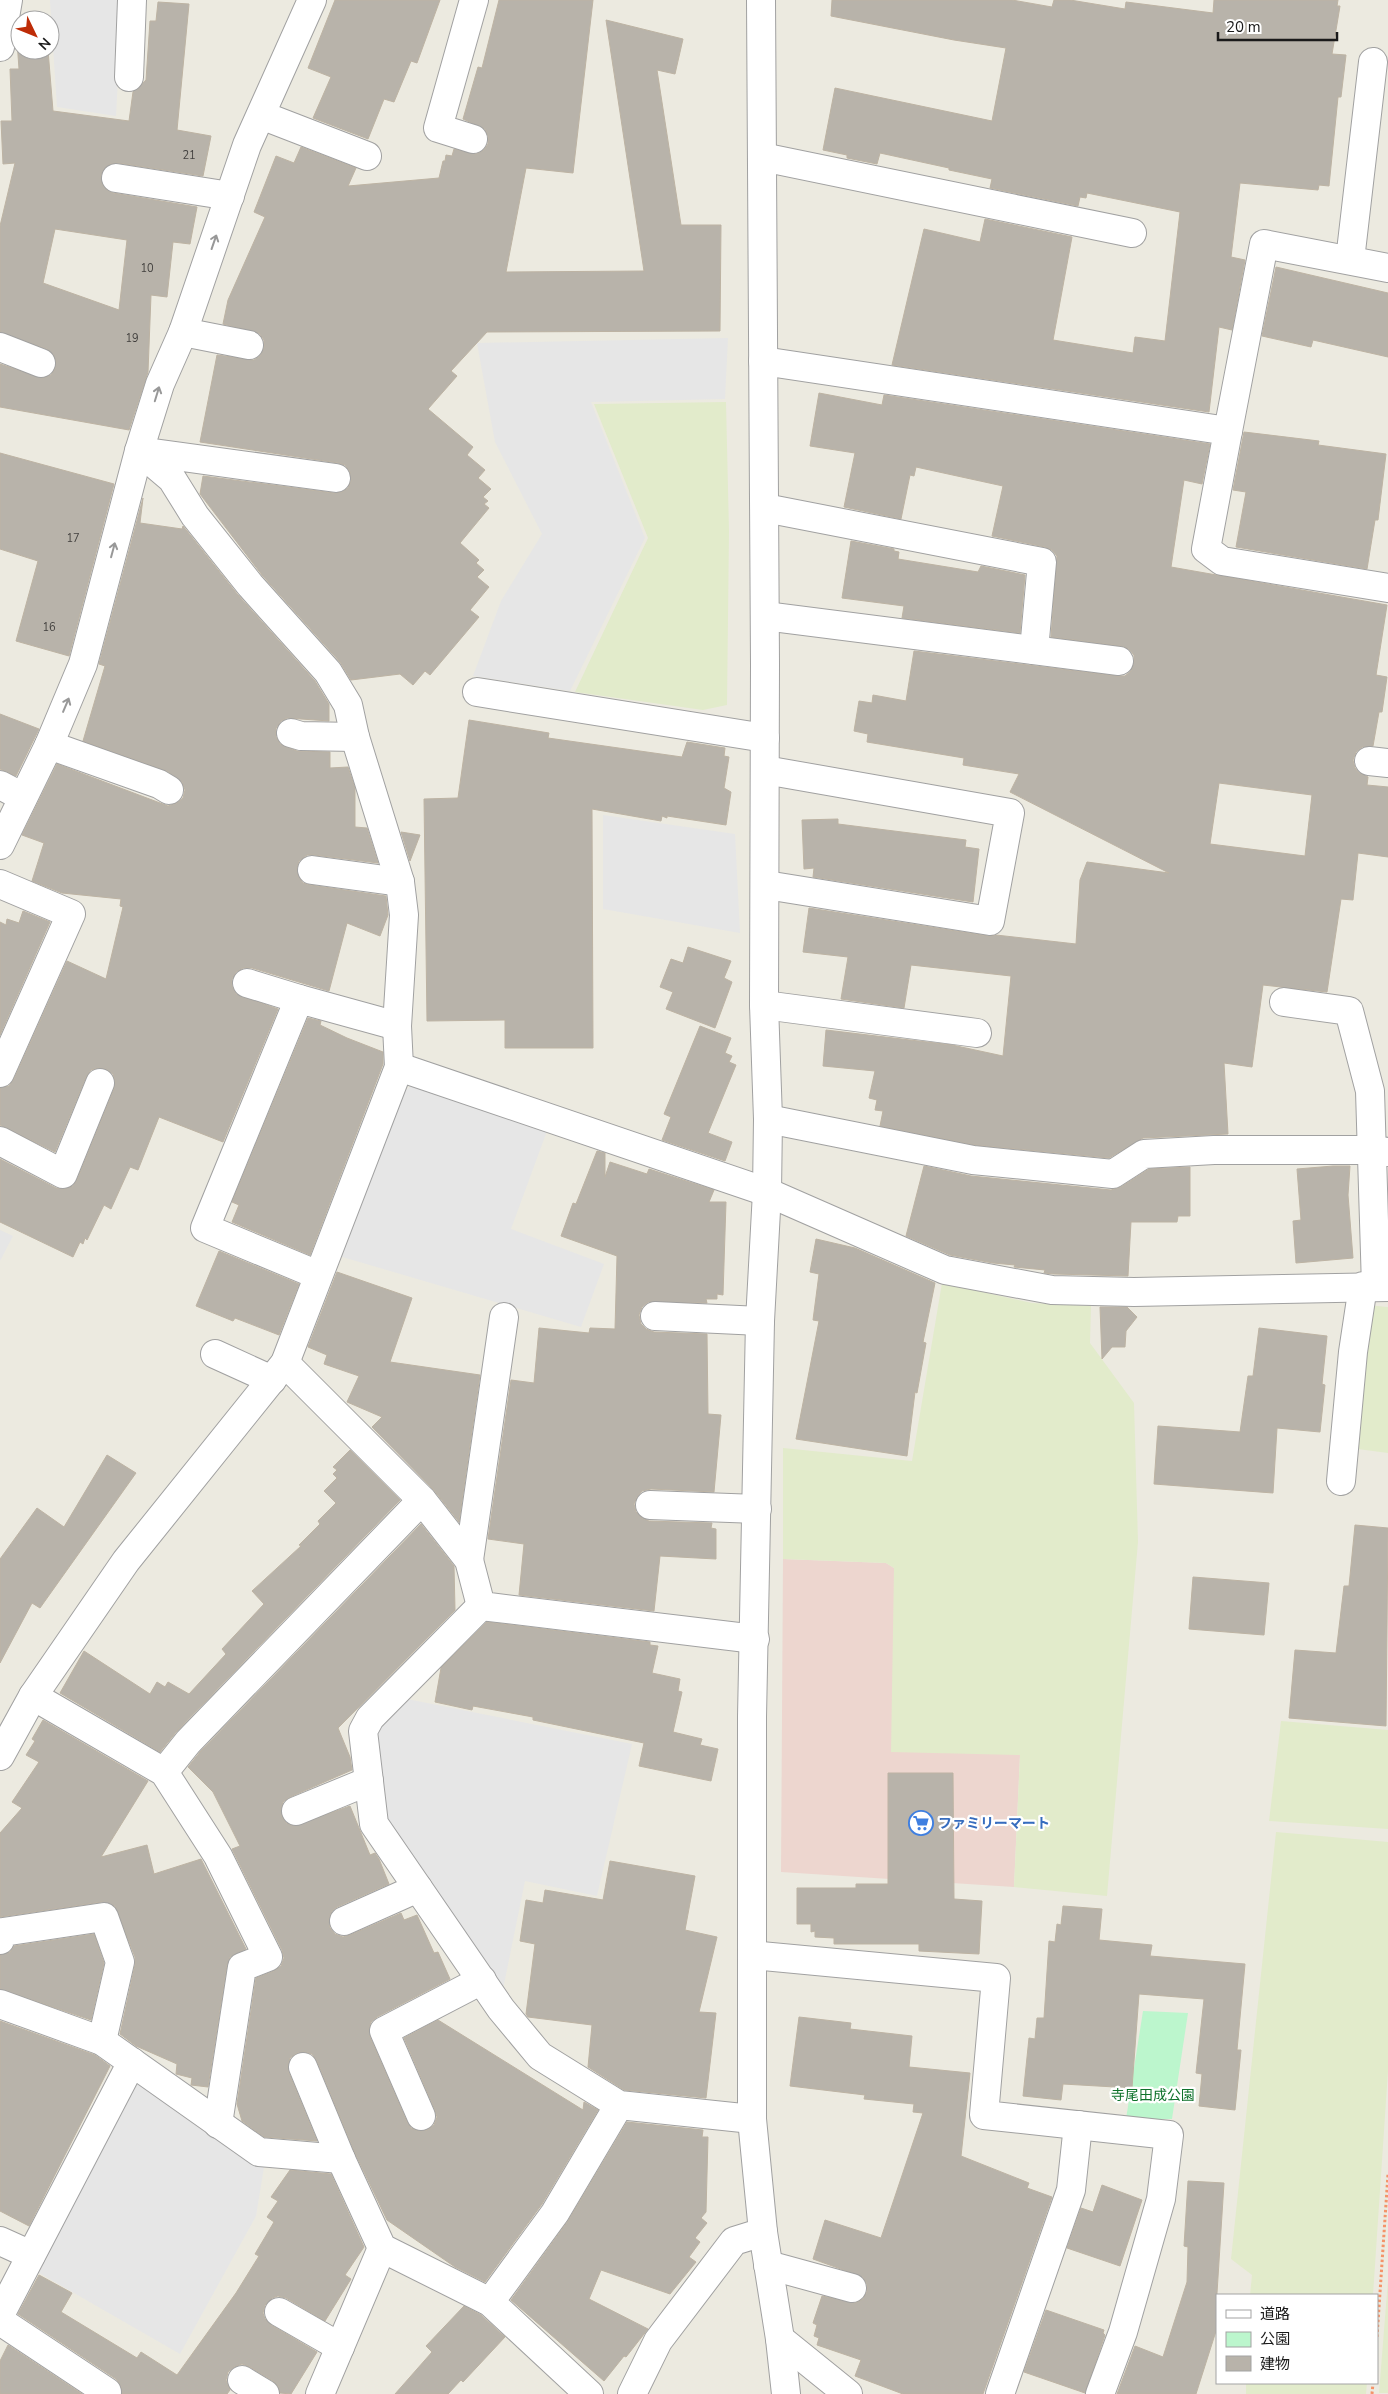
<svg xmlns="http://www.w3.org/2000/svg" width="1388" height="2394" font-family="'Nunito Sans','Noto Sans JP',sans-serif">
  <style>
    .commercial { fill: #edd6cf }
    .farmland { fill: #e2ebcb }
    .park { fill: #bcf6cd }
    .parking { fill: #e6e6e6 }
    .building { fill: #b8b3aa; stroke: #bdb3a3; fill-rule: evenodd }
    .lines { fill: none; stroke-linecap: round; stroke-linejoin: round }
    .minor-casing { stroke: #a1a1a1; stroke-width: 30 }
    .path { stroke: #f49369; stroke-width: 3; stroke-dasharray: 2.5 2.5; stroke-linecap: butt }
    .minor { stroke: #fff; stroke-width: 28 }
    .oneway { stroke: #989898 }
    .labels { text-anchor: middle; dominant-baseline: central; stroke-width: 4.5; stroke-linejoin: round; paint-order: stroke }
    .number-label { font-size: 11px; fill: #42403e }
    .shop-label { font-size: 14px; font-weight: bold; fill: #366cbe; stroke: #fff; text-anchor: start }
    .park-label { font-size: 14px; fill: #0f722b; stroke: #fff }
  </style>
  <rect width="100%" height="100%" fill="#eceae0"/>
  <path class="commercial" d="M783,1559L886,1563L894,1568L1020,1755L1014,1887L781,1872Z"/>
  <g class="farmland">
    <path d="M726,402L729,531L727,705L703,710L575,692L648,538L594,404Z"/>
    <path d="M942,1283L1032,1303L1091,1306L1090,1343L1134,1403L1138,1542L1107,1896L1014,1887L1020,1755L891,1752L894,1568L886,1563L783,1559V1448L912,1461Z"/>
    <path d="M1366,1305L1388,1307V1453L1350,1448Z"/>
    <path d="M1281,1721L1388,1730V1829L1269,1821Z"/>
    <path d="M1276,1832L1388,1842V2071L1373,2295H1250L1252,2275L1231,2259Z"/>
    <path d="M1388,2280V2393H1379Z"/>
    <path d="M1246,2383H1367L1366,2394H1246Z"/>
  </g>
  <path class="park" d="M1143,2011L1188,2013L1172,2119H1126Z"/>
  <g class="parking">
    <path d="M50,0H122L116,116L57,107Z"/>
    <path d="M728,338L725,399L591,402L645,538L570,691L473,676L501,601L542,534L495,442L477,343Z"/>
    <path d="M603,815L735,834L740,933L603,909Z"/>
    <path d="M413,1085L547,1131L511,1229L604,1264L581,1327L339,1256L400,1094Z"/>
    <path d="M0,1230L13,1236L0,1261Z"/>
    <path d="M407,1699L632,1744L597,1896L525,1881L502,1994L384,1821L377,1727Z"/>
    <path d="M137,2075L264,2167L256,2216L180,2354L34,2270Z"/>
  </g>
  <g class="building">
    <path d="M335,0H440L417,63L411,61L394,102L384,99L368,139L313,118L331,77L308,68Z"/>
    <path d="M499,0H593L573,173L526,168L506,272L644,271L606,20L683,39L675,74L657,70L681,225H721L720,331L487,332L451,371L457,376L428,409L473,447L467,455L485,470L478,478L491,489L483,497L488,501L484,504L489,508L460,543L479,560L476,563L484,570L477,577L489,587L470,610L479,617L430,675L425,671L413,685L400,674L351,680L340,662L262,575L200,494L203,476L334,493L342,492L348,488L351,481L350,472L345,465L338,463L200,442L217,355L254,360L260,356L264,348V340L259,333L223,324L228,300L265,217L254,212L276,156L294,163L301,147L356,168L348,186L439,178L443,161H445L446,155L452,156L454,149L476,154L484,150L488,144V136L485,129L463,119L478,67L482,68Z"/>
    <path d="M832,0H1012L1052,7L1054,0H1070L1125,9L1126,2L1213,13L1214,0H1338L1337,6H1340L1332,54L1346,55L1341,97H1338L1329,186L1319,185L1318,190L1240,183L1231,257L1245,260L1232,330L1219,327L1209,412L892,365L924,229L980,242L985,219L1072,237L1053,340L1133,353L1135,337L1165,341L1180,212L1087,193L1086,198L1080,197L1078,206L990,188L992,179L949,170V168L880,153L877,164L847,158V155L823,150L835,88L992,121L1006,48L954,40L831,16Z"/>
    <path d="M158,2L189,4L177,130L211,136L203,176L118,163L110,164L104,169L101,175L102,184L107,190L113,193L197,207L190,244L173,242L167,297L151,295L148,372L129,430L0,407V364L43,378L51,375L55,369L56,361L53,354L47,349L0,332V226L15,163L3,164L1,121H12L10,69H19L17,41H20V50H48L53,111L129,121L133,92L146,80L150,21H156ZM55,229L127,240L119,310L43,283Z"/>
    <path d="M1276,267L1388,293V357L1313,340L1311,347L1262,336Z"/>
    <path d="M819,393L882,405L884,395L1210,444L1202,484L1184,480L1171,567L1387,605L1376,675L1387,677L1382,712H1379L1373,746L1362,747L1356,752L1353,760L1355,768L1359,773L1368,777L1367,785L1388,787V857L1358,853L1353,900L1341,899L1327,992L1263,985L1252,1067L1224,1063L1228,1134L1143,1138L1109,1158L975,1145L880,1126L883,1111L875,1110L877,1100L869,1098L875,1071L823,1066L826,1030L952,1045L1003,1056L1011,976L911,965L904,1008L841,999L848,957L803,952L809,908L988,936L996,935L1076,944L1080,880L1087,862L1169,873L1010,792L1019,774L963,765L964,758L867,742L868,734L854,731L859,701L872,703L873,695L906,701L914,651L1117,676H1125L1131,671L1134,662V655L1129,649L1121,646L1051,637L1057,556L1052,550L1045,547L992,536L1003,486L916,467L914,476L910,475L901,519L844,507L855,453L810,446ZM1219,783L1312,795L1305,856L1210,844Z"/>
    <path d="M1244,432L1319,441L1318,445L1386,454L1378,520H1375L1367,569L1236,547L1246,492L1233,490Z"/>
    <path d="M0,453L114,484L69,656L16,641L38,561L0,549Z"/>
    <path d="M143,498L140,523L182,529L183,526L238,595L315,681L329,704V721L287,718L281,721L276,728V737L280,744L297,751L330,752V768L348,767L355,788V827L367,828L378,863L314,855H307L299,861L297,868L298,876L303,883L310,885L386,896L388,915L380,936L347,923L329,991L252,968H243L236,972L232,979V986L236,994L278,1009L223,1142L159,1117L138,1170L130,1167L111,1209L104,1205L87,1240L85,1238L83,1244L80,1242L73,1257L0,1222V1159L56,1188L65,1189L73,1186L77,1180L114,1089L115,1081L113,1074L106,1069L98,1068L91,1070L86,1077L55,1152L0,1125V1088L9,1086L14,1079L67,961L106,979L123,907L120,906L121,899L62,893L32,881L44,843L22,835L57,764L168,806L177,803L183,798L185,790L182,782L167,771L83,741L105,666L99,664Z"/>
    <path d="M851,541L894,549V551L899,552L898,559L978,572L981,566L1025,575L1020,633L902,618L904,606L842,598Z"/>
    <path d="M0,714L39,729L16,776L0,769Z"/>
    <path d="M469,720L549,733L548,738L682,757L687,742L725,748L724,756L729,757L724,788L731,792L726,825L667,816V818L662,816L661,821L592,809L593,1048H505V1020L427,1021L424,799L458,798Z"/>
    <path d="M838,819V824L966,840L965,847L979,849L973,902L813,877L814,868L804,869L802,820Z"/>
    <path d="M401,832L420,835L410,861Z"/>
    <path d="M23,911L50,922L0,1035V922L6,925L7,919L19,923Z"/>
    <path d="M688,947L731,961L724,978L732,982L715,1028L666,1009L673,992L660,987L671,959L683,963Z"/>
    <path d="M308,1018L321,1021L320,1025L347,1038L383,1052V1064L310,1255L232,1222L239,1205L232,1202Z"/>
    <path d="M700,1026L731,1038L725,1053L732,1056L729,1062L736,1065L708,1133L732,1142L725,1161L662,1140L671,1117L664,1114Z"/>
    <path d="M597,1151L605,1153V1177L610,1162L647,1174L649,1169L714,1190L709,1202H726L723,1295L717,1294V1299H706L707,1303L648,1302L642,1307L639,1315L641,1324L646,1329L654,1332L707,1334L708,1414L721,1415L714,1492L651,1489L642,1491L637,1497L634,1504L636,1512L642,1518L649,1521L712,1523L711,1528L716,1529V1559L660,1556L654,1611L519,1595L524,1544L488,1539L511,1380L534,1383L539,1328L589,1333L590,1328L615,1329L617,1256L561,1236L573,1203L576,1204Z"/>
    <path d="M924,1166L971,1176L1111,1190L1121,1187L1149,1169L1190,1167V1216H1178L1177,1222H1131L1128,1276L1054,1274L1044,1273L1045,1270L1014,1267L1015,1265L993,1263L950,1255L906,1236Z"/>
    <path d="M1333,1166H1350L1348,1195L1353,1258L1296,1263L1293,1221L1301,1220L1297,1169Z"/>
    <path d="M816,1239L855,1248L935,1283L923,1342L926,1343L917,1393L915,1392L907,1456L796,1439L819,1321L813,1320L819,1274L810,1272Z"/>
    <path d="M219,1251L299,1284L279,1335L235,1318L233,1321L196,1306Z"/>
    <path d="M337,1272L412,1298L390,1362L480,1375L459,1522L433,1489L372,1427L382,1417L347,1402L359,1376L324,1364L327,1355L308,1347Z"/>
    <path d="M1100,1307H1127L1137,1317L1126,1331L1125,1347H1112L1102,1359Z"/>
    <path d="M1259,1328L1327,1336L1322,1384L1325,1385L1320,1432L1277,1428L1273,1493L1154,1484L1158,1426L1240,1432L1248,1376H1253Z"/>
    <path d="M350,1450L400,1500L177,1731L160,1752L60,1693L84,1651L150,1694L157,1682L165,1687L168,1682L189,1694L226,1654L222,1649L264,1604L252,1591L301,1546L299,1545L320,1524L318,1521L336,1503L324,1491L337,1478L333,1474L337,1470L333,1467Z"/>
    <path d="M107,1455L136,1473L40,1608L32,1603L0,1663V1559L37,1508L64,1527Z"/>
    <path d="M421,1524L454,1566L455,1610L338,1728L350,1757L352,1770L290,1797L283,1802L281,1809L282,1817L286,1823L294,1826L350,1806L370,1855L375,1853L379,1859L389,1884L337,1907L332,1911L329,1919L330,1928L335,1934L343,1937L350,1935L401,1913L404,1920L417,1915L434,1953L438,1952L450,1979L377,2017L371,2022L369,2029L370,2037L407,2122L411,2128L419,2131L427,2130L434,2125L437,2117L435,2110L404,2038L438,2020L583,2110L584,2102L598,2110L542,2204L485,2282L455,2267L387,2220L355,2153L317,2061L312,2054L305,2052L297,2053L290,2058L288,2065L289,2073L317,2141L264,2137L242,2121L237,2104L256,1978L274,1971L281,1966L284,1958L282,1950L232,1849L240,1846L213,1792L188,1767L200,1752Z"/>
    <path d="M1355,1525L1388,1528L1386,1726L1289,1718L1295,1650L1336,1653L1344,1586H1349Z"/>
    <path d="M1193,1577L1269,1583L1264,1635L1189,1629Z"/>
    <path d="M487,1622L650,1642V1645L658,1646L652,1673L680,1679L678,1691L682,1692L673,1732L702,1739L700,1745L718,1749L711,1781L639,1766L644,1743L533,1720V1717L473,1706L472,1710L435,1702L441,1668Z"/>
    <path d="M43,1720L148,1781L101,1857L147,1845L154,1874L201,1859L246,1949L230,1957L227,1965L208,2087L191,2085L192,2078L176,2074L177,2064L136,2046L120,2034L135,1965V1957L115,1906L102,1902L0,1917V1833L22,1808L12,1802L39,1762L26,1755L35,1741L32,1739Z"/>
    <path d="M888,1773H953L954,1899L982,1901L979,1954L919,1951V1944H834V1938L815,1937V1931L811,1932V1924H797V1888H856V1884H888Z"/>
    <path d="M610,1861L695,1876L685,1930L717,1937L699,2012L716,2013L706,2098L624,2090L588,2067L592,2025L528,2017L526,2014L535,1944L520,1941L526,1900L543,1903L545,1890L603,1900Z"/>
    <path d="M1063,1906L1102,1909L1099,1940L1152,1945L1150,1956L1245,1964L1237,2050H1241L1235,2110L1199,2106L1202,2074L1196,2073L1204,1999L1139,1994L1132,2088L1063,2084L1061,2100L1023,2096L1029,2038L1035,2039L1037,2018H1044L1049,1941L1055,1942L1057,1924L1061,1925Z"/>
    <path d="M94,1934L104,1963L91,2020L0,1989V1955L10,1952L14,1946Z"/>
    <path d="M799,2017L851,2023L850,2029L912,2036L909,2067L970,2073L961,2156L1029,2183L1027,2188L1052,2197L983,2394H903L855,2376L861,2360L817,2345L819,2338L814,2336L817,2325L813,2323L822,2296L855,2303L863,2299L867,2292V2284L863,2277L813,2259L825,2220L881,2238L923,2113L913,2112L914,2104L864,2099L865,2095L790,2086Z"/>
    <path d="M0,2021L95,2055L110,2066L29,2226L0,2211Z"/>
    <path d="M627,2122L703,2130L702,2137H708L706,2212L701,2218L707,2223L695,2238L700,2242L689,2257L696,2262L670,2294L601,2270L589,2299L648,2329L626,2357L624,2356L604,2381L511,2300L568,2221Z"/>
    <path d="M290,2170L331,2174L364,2247L345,2275L351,2279L325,2321L286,2298L278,2296L272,2298L265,2305L263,2313L265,2319L271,2325L317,2352L291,2394L280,2393L278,2386L273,2381L250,2367L242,2364L234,2367L228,2372L226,2380L230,2390L227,2394H122L121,2386L116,2379L18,2314L39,2275L72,2293L61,2312L137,2358L141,2352L177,2375L236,2293L259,2256L255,2254L274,2222L267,2217L278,2201L271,2197Z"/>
    <path d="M1188,2181L1224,2183L1217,2293V2328L1196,2394H1117L1135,2346L1163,2357L1187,2282L1188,2247L1184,2246Z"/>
    <path d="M1102,2185L1142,2200L1120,2266L1067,2248L1081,2208L1093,2212Z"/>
    <path d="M464,2306L481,2315L505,2337L463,2382L461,2380L448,2394H395L432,2352L426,2346Z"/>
    <path d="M1046,2310L1104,2330L1103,2333L1105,2335L1085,2393L1024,2372Z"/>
    <path d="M8,2345L82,2394H0V2361Z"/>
  </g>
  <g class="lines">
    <defs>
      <g id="minor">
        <path d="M761,0L765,664L764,1005L768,1119L767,1192L760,1321L752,1717V2119L763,2232L780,2339L786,2394"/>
        <path d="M0,47L8,0"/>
        <path d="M129,77L132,0"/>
        <path d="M261,115L367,156"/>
        <path d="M473,139L438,128L474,0"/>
        <path d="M762,157L1132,233"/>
        <path d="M116,178L230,196"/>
        <path d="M1350,260L1373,62"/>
        <path d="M183,332L249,345"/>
        <path d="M0,347L41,363"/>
        <path d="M763,361L1228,431L1206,549L1222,561L1388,588"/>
        <path d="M1228,431L1264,244L1388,268"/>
        <path d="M765,508L1042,562L1034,650"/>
        <path d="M765,616L1119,661"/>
        <path d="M477,692L765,738"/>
        <path d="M291,733L301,736L355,737"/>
        <path d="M49,745L159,784L169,790"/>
        <path d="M1369,761L1388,763"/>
        <path d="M765,770L1010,813L990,921L766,885"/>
        <path d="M0,785L23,797"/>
        <path d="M0,845L49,745L83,664L139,451L160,384L183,332L247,145L312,0"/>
        <path d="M312,870L400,882"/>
        <path d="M0,884L71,914L0,1073"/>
        <path d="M247,983L299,999"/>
        <path d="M1284,1002L1349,1011L1370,1091L1376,1286"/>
        <path d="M764,1005L977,1033"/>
        <path d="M399,1067L767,1192L945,1270L1052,1290L1134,1292L1388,1287"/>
        <path d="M768,1119L973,1160L1113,1174L1144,1154L1214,1150H1373L1388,1152"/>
        <path d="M0,1141L63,1174L100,1083"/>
        <path d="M318,1275L205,1228L299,999L397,1026"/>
        <path d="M655,1316L760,1321"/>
        <path d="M215,1354L272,1380"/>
        <path d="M285,1363L422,1500L469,1560L481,1606L755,1639"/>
        <path d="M1341,1481L1353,1352L1363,1286"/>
        <path d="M650,1505L757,1509"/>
        <path d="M469,1560L504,1317"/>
        <path d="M481,1606L370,1718L363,1731L374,1824L501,2009L540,2056L619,2105L752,2119"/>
        <path d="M33,1696L164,1772L218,1856L268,1957L242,1967L218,2124"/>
        <path d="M0,1756L33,1696L126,1561L285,1363L399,1067L397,1026L404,915L400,882L355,737L348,705L328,672L250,585L195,516L172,479L139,451L336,478"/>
        <path d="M164,1772L188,1742L422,1500"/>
        <path d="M296,1811L369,1781"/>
        <path d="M344,1921L418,1888"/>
        <path d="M0,1940L3,1932L104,1917L120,1962L102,2041"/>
        <path d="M752,1955L996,1978L984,2115L1169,2135L1161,2199L1123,2332L1100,2394"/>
        <path d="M0,2004L102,2041L259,2152L341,2159"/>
        <path d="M303,2067L341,2159L382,2248L490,2302L589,2394"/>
        <path d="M421,2116L384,2031L482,1980"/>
        <path d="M0,2241L31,2255"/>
        <path d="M768,2265L852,2288"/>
        <path d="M490,2302L555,2213L619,2105"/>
        <path d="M279,2312L340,2347"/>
        <path d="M0,2315L132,2062"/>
        <path d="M0,2321L107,2392"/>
        <path d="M780,2339L848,2394"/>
        <path d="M242,2380L265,2394"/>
        <path d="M320,2394L382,2248"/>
        <path d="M632,2394L658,2341L734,2241L763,2232"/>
        <path d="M1000,2394L1071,2190L1078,2125"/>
      </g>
    </defs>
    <use href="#minor" class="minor-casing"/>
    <g class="path">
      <path d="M1377,2337L1388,2174"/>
      <path d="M1372,2394L1373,2383"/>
    </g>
    <use href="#minor" class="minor"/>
  </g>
  <defs><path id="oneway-shaft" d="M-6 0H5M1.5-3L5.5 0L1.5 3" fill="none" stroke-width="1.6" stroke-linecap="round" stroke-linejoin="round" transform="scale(1.25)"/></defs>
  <g class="oneway">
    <use href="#oneway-shaft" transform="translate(214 242) rotate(-71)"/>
    <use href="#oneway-shaft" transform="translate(157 394) rotate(-73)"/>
    <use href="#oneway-shaft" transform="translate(113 550) rotate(-75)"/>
    <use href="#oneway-shaft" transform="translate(66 705) rotate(-67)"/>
  </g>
  <defs>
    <symbol id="supermarket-ring" viewBox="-11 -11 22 22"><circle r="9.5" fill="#fff" stroke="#3f7fe0" stroke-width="1.5"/><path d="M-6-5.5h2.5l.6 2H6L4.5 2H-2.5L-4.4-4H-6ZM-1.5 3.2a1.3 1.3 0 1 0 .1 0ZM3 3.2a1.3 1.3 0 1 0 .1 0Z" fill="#3f7fe0"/></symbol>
  </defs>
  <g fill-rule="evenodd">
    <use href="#supermarket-ring" x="907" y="1809" width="28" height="28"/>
  </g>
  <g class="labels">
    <g class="number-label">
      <text x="189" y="155">21</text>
      <text x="147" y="268">10</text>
      <text x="132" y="338">19</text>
      <text x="73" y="538">17</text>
      <text x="49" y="627">16</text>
    </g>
    <g class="shop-label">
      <text x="938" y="1823">ファミリーマート</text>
    </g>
    <g class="park-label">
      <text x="1153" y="2095">寺尾田成公園</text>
    </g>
  </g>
  <rect x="1216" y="2294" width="162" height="90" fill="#ffffff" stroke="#a3a3a3"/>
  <rect x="1226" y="2310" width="25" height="8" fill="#ffffff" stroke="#a3a3a3"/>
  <text x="1260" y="2319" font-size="15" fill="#1a1a1a">道路</text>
  <rect x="1226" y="2332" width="25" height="15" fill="#bcf6cd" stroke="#a3a3a3"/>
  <text x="1260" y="2344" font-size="15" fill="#1a1a1a">公園</text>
  <rect x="1226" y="2356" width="25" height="15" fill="#b8b3aa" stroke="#a3a3a3"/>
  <text x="1260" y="2369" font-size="15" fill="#1a1a1a">建物</text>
  <g transform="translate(35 35) rotate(133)"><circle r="24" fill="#ffffff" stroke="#a3a3a3"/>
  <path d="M0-4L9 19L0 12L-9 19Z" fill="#be2c07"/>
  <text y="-8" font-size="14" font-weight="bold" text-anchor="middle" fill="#1a1a1a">N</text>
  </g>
  <path d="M1218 32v8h119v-8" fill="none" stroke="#1a1a1a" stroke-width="2.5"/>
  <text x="1226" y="32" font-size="15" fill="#1a1a1a" stroke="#ffffff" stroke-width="4" paint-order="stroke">20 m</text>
</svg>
